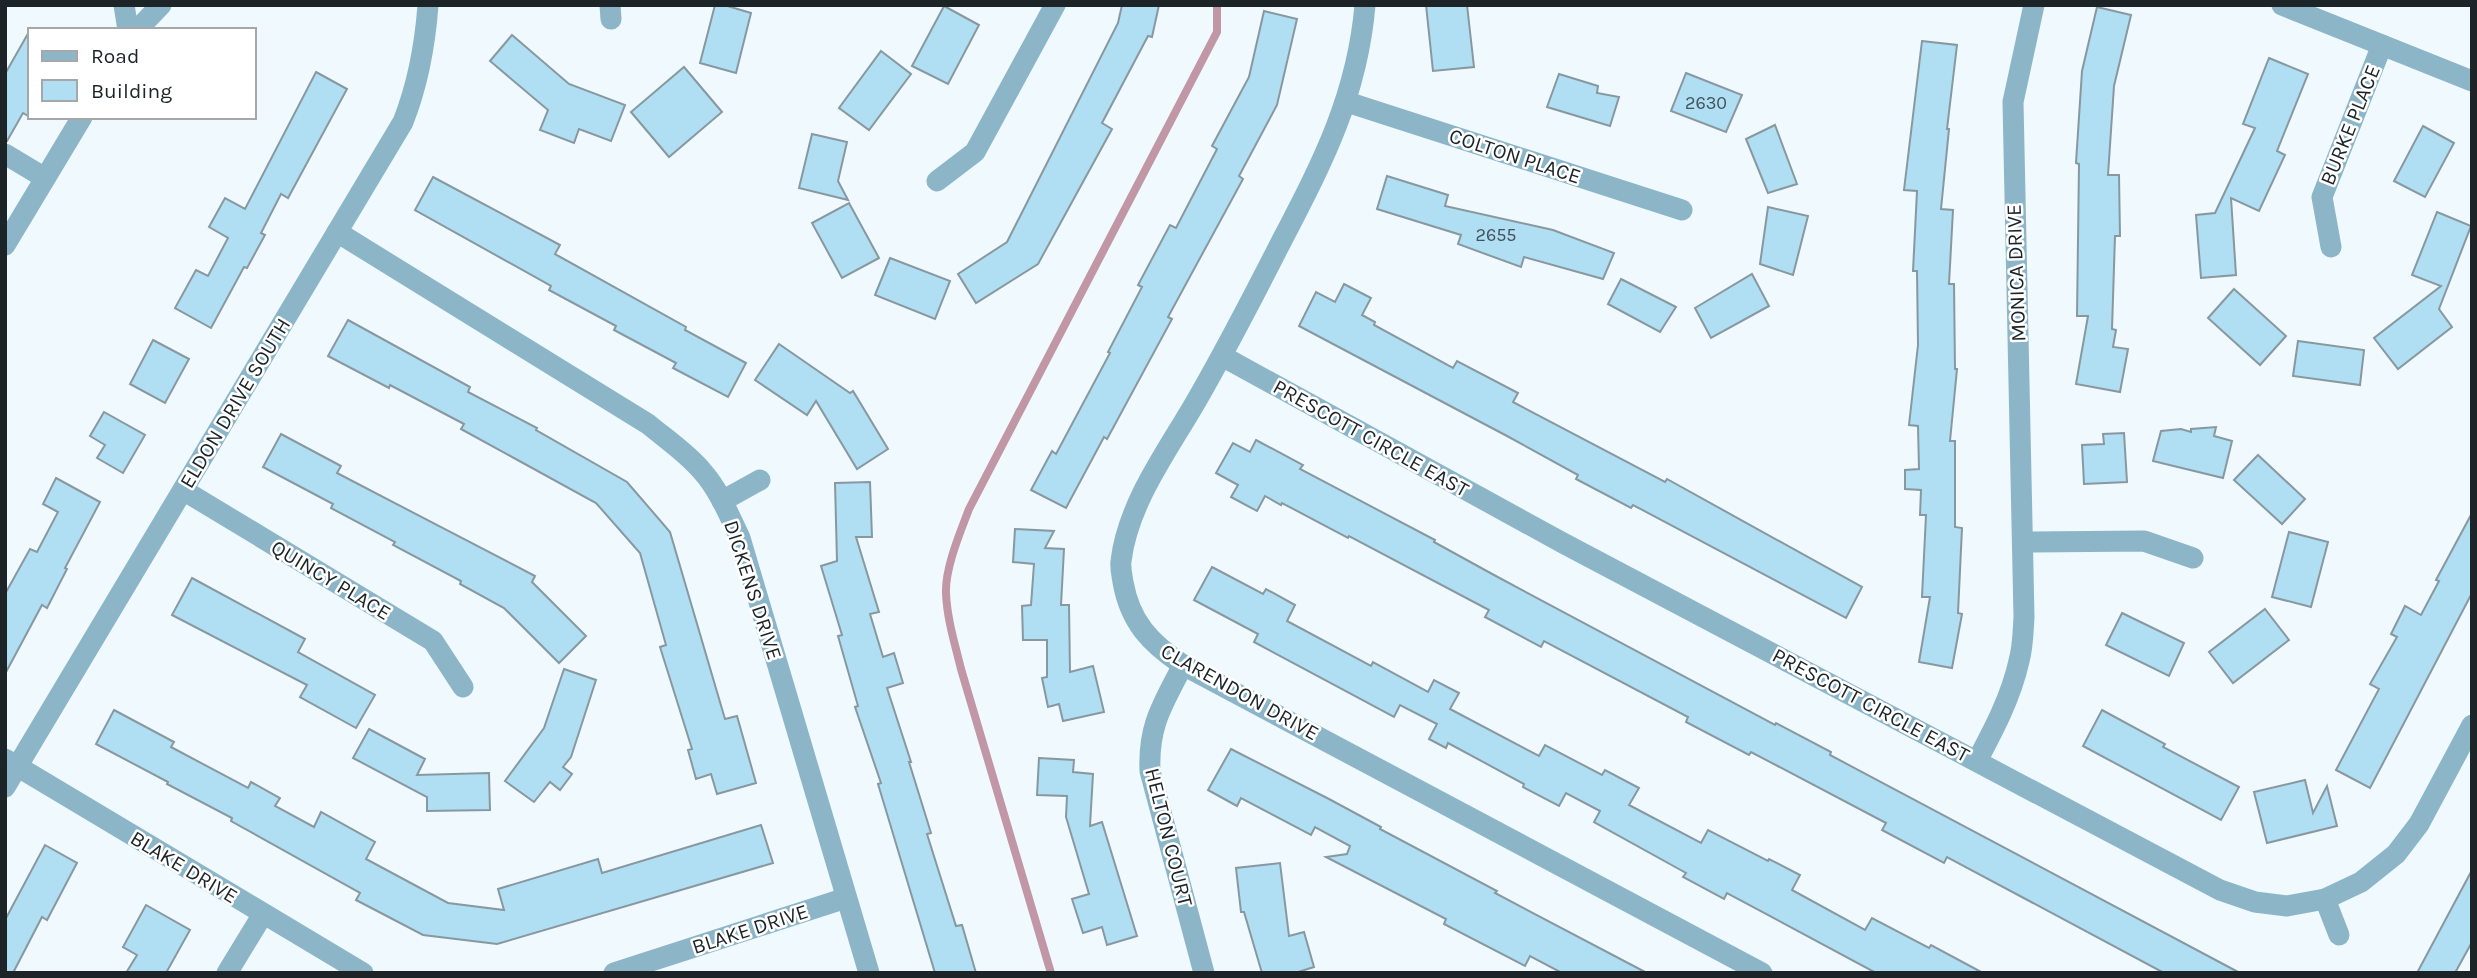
<svg xmlns="http://www.w3.org/2000/svg" width="2477" height="978" font-family="Karla,sans-serif">
  <style>
    .lines { fill: none; stroke-linecap: round; stroke-linejoin: round }
    .stream { stroke: #c196a5; stroke-width: 8 }
    .building { fill: #b0def3; stroke: #8898a0; stroke-width: 2 }
    .minor { stroke: #8cb5c8; stroke-width: 21 }
    .labels { text-anchor: middle; dominant-baseline: central; stroke-width: 5; stroke-linejoin: round; paint-order: stroke }
    .number-label { font-size: 18px; fill: #42525a }
    .street-label { font-size: 21px; fill: #1d2427; stroke: #fff }
  </style>
  <rect width="100%" height="100%" fill="#eff9fe"/>
  <g class="lines">
    <path class="stream" d="M1051,973L961,669C955,644 947,619 946,593C945,568 960,533 969,509L1217,32V5"/>
  </g>
  <g class="building">
    <path d="M715,5H724L751,13L736,73L700,63Z"/>
    <path d="M1122,5H1159L1152,37L1148,36L1102,123L1112,129L1038,264L976,303L958,274L1007,242L1118,23Z"/>
    <path d="M1426,5H1467L1474,67L1433,71Z"/>
    <path d="M944,6L979,25L948,84L912,66Z"/>
    <path d="M2097,7L2131,15L2114,86L2108,175H2119L2120,236H2115L2112,329L2116,330L2113,347L2128,349L2120,392L2076,384L2088,316H2077L2079,164L2076,163L2082,71Z"/>
    <path d="M1264,11L1297,19L1277,105L1239,176L1243,179L1168,317L1172,319L1107,439L1104,437L1066,508L1031,490L1052,451L1056,454L1110,353L1108,352L1142,287L1138,285L1170,225L1176,228L1217,149L1212,146L1249,77Z"/>
    <path d="M30,30V117L23,113L7,141H5V74Z"/>
    <path d="M512,35L569,84L625,105L611,141L579,129L574,143L540,130L548,110L490,61Z"/>
    <path d="M1922,41L1957,45L1947,129H1949L1941,209L1953,210L1949,284H1954L1955,369H1957L1950,441H1955V527L1962,528L1958,613L1962,614L1952,668L1919,662L1930,597H1922L1926,515H1920L1921,490L1905,489V470L1919,469L1918,426L1909,425L1918,345L1917,271H1913L1917,191L1904,190Z"/>
    <path d="M881,51L911,74L869,130L839,108Z"/>
    <path d="M2269,58L2308,74L2277,151L2285,155L2259,211L2231,198L2236,275L2201,278L2196,215L2215,213L2255,128L2243,124Z"/>
    <path d="M684,67L722,112L669,157L631,112Z"/>
    <path d="M316,72L347,89L288,198L281,194L261,233L265,235L247,268L244,267L211,328L175,308L196,270L208,276L228,238L209,227L225,198L245,209Z"/>
    <path d="M1686,73L1742,95L1726,132L1671,111Z"/>
    <path d="M1559,74L1598,86L1597,93L1619,97L1610,126L1547,107Z"/>
    <path d="M1775,125L1797,184L1768,193L1746,139Z"/>
    <path d="M2423,126L2454,143L2425,197L2394,181Z"/>
    <path d="M812,134L847,142L838,181L848,200L799,188Z"/>
    <path d="M1387,176L1448,195L1445,206L1553,230L1614,253L1603,279L1524,257L1521,267L1458,244L1461,235L1377,209Z"/>
    <path d="M433,177L560,245L555,254L686,327L685,330L746,363L728,397L673,368L676,363L614,330L616,326L549,290L551,286L415,210Z"/>
    <path d="M849,203L879,258L842,278L812,223Z"/>
    <path d="M1768,207L1808,216L1793,275L1760,264Z"/>
    <path d="M2437,212L2471,226L2439,309L2452,327L2398,369L2374,338L2441,286L2412,275Z"/>
    <path d="M890,258L950,281L935,319L875,295Z"/>
    <path d="M1752,274L1769,306L1711,338L1695,308Z"/>
    <path d="M1621,279L1676,307L1660,332L1608,304Z"/>
    <path d="M1344,284L1371,298L1362,315L1375,322L1374,325L1453,368L1457,361L1518,393L1513,402L1665,482L1667,479L1862,587L1846,618L1633,505L1631,508L1576,479L1578,475L1507,436L1299,326L1316,292L1335,302Z"/>
    <path d="M2234,289L2286,336L2260,365L2208,318Z"/>
    <path d="M348,320L470,387L468,392L537,428L536,430L627,482L670,532L725,719L737,716L756,783L717,794L711,774L696,779L688,750L692,749L660,647L666,645L640,553L596,503L461,429L464,424L390,385L389,388L328,356Z"/>
    <path d="M153,340L189,359L165,403L130,384Z"/>
    <path d="M2298,341L2364,350L2360,385L2293,376Z"/>
    <path d="M779,344L850,393L853,391L888,449L857,469L816,401L807,415L755,380Z"/>
    <path d="M104,412L145,435L123,473L97,458L105,445L90,436Z"/>
    <path d="M2216,427L2214,436L2232,441L2223,478L2153,461L2161,431L2181,429L2191,432V429Z"/>
    <path d="M2124,433L2127,482L2084,484L2082,445L2104,444L2103,434Z"/>
    <path d="M281,434L341,466L337,473L535,576L532,582L586,636L559,663L504,608L460,584L461,581L393,545L395,542L331,508L333,504L263,467Z"/>
    <path d="M1256,440L1303,465L1300,469L1435,540L1434,542L1494,575L1775,725L1776,723L1831,752L1830,755L2240,973H2164L1947,857L1944,863L1882,830L1886,823L1751,752L1749,755L1686,722L1688,717L1544,641L1541,647L1485,617L1489,610L1349,536L1348,538L1282,503L1281,505L1265,496L1257,511L1231,497L1238,485L1216,473L1233,443L1250,452Z"/>
    <path d="M2258,455L2305,499L2282,524L2234,480Z"/>
    <path d="M56,478L100,502L65,568L67,569L47,608L42,605L5,674V594L30,549L37,552L58,512L43,504Z"/>
    <path d="M870,482L872,537H856L879,612L870,614L883,657L894,653L903,683L887,688L911,762H909L931,833L927,834L956,926L962,925L976,973H935L878,784L881,783L855,707L858,706L838,636L842,635L821,566L837,561L835,483Z"/>
    <path d="M2472,513V593L2370,788L2336,770L2379,689L2370,684L2397,637L2391,634L2405,606L2421,615L2439,581L2436,580Z"/>
    <path d="M1015,529L1054,531L1045,548L1064,549L1061,605H1069L1070,672L1093,666L1104,712L1063,721L1059,704L1048,707L1042,678L1047,677V640H1023L1022,606L1031,605L1034,564L1013,562Z"/>
    <path d="M2289,532L2328,542L2311,607L2272,597Z"/>
    <path d="M1212,567L1263,594L1266,589L1295,605L1287,621L1371,666L1373,662L1428,692L1434,680L1459,693L1450,709L1539,756L1545,745L1602,775L1605,770L1639,788L1629,805L1701,843L1708,830L1768,861L1769,859L1800,875L1792,890L1865,930L1872,918L1929,948L1931,945L1983,973H1876L1727,893L1724,899L1683,877L1686,873L1594,822L1600,811L1566,793L1559,806L1523,787L1524,784L1448,743L1446,748L1429,739L1437,724L1400,705L1394,717L1254,642L1258,634L1194,600Z"/>
    <path d="M192,578L305,639L298,652L375,695L356,728L300,697L307,685L172,615Z"/>
    <path d="M2265,609L2289,640L2233,683L2209,652Z"/>
    <path d="M2122,613L2184,643L2169,676L2106,645Z"/>
    <path d="M564,669L596,680L571,757L563,767L572,774L560,790L550,782L534,802L505,781L544,728Z"/>
    <path d="M114,710L174,742L171,747L248,788L251,782L280,798L275,806L314,827L321,812L375,842L366,859L448,903L504,910L498,889L598,859L602,873L761,825L773,863L497,944L423,935L356,900L360,893L231,821L232,818L167,784L168,782L96,744Z"/>
    <path d="M2102,710L2165,744L2163,747L2239,787L2221,820L2083,746Z"/>
    <path d="M369,729L425,759L417,775L489,773L490,810L427,811V797L353,758Z"/>
    <path d="M1231,749L1329,799L1381,827L1380,829L1497,891L1495,893L1647,973H1562L1530,956L1525,966L1444,924L1446,919L1326,857L1347,854L1350,846L1315,827L1311,835L1241,798L1237,806L1208,790Z"/>
    <path d="M1039,758L1074,760L1073,772L1093,774L1090,826L1102,822L1137,936L1107,945L1102,927L1083,933L1072,899L1089,894L1066,817L1067,796L1037,795Z"/>
    <path d="M2305,780L2313,813L2327,786L2337,826L2267,843L2254,792Z"/>
    <path d="M45,845L77,863L47,920L42,917L13,973H5V920Z"/>
    <path d="M1280,863L1289,936L1304,932L1314,967L1295,973H1262L1244,912H1241L1236,868Z"/>
    <path d="M2472,870V942L2455,973H2417Z"/>
    <path d="M146,905L190,930L166,973H126L137,955L123,947Z"/>
  </g>
  <g class="lines">
    <g class="minor">
      <path d="M124,5L128,30"/>
      <path d="M610,5L611,19"/>
      <path d="M1365,5C1357,99 1320,167 1278,248C1252,299 1226,349 1198,398C1169,449 1128,502 1121,561C1120,568 1122,575 1123,582C1130,622 1150,643 1183,665L1762,973"/>
      <path d="M2282,5L2472,81"/>
      <path d="M137,30L161,5"/>
      <path d="M1347,102L1682,210"/>
      <path d="M5,154L45,178"/>
      <path d="M937,181L975,152L1055,5"/>
      <path d="M337,232L648,424C666,439 687,453 702,471C719,490 729,515 740,538L869,973"/>
      <path d="M5,245L82,117"/>
      <path d="M2331,247L2322,197L2382,45"/>
      <path d="M1222,356L1563,543L2220,890L2255,902L2287,906L2325,899L2361,882L2396,854L2419,824L2472,725"/>
      <path d="M183,490L433,641L463,687"/>
      <path d="M722,501L760,480"/>
      <path d="M2023,542L2144,541L2193,558"/>
      <path d="M1183,665C1163,704 1148,725 1150,771L1204,973"/>
      <path d="M5,759L363,973"/>
      <path d="M1977,761C1994,729 2011,697 2019,661C2023,647 2023,632 2024,617L2013,102L2034,5"/>
      <path d="M5,787L403,122C418,84 425,46 428,5"/>
      <path d="M2325,899L2339,935"/>
      <path d="M227,973L263,914"/>
      <path d="M614,973L846,898"/>
    </g>
  </g>
  <g class="labels">
    <g class="number-label">
      <text x="1706" y="103">2630</text>
      <text x="1496" y="235">2655</text>
    </g>
    <g class="street-label">
      <text transform="translate(2350 125) rotate(-68)">BURKE PLACE</text>
      <text transform="translate(1515 156) rotate(18)">COLTON PLACE</text>
      <text transform="translate(2016 273) rotate(-92)">MONICA DRIVE</text>
      <text transform="translate(235 403) rotate(-59)">ELDON DRIVE SOUTH</text>
      <text transform="translate(1371 438) rotate(29)">PRESCOTT CIRCLE EAST</text>
      <text transform="translate(331 580) rotate(31)">QUINCY PLACE</text>
      <text transform="translate(753 590) rotate(72)">DICKENS DRIVE</text>
      <text transform="translate(1240 692) rotate(29)">CLARENDON DRIVE</text>
      <text transform="translate(1871 705) rotate(28)">PRESCOTT CIRCLE EAST</text>
      <text transform="translate(1169 837) rotate(76)">HELTON COURT</text>
      <text transform="translate(184 867) rotate(31)">BLAKE DRIVE</text>
      <text transform="translate(750 929) rotate(-18)">BLAKE DRIVE</text>
    </g>
  </g>
  <rect width="2477" height="978" fill="none" stroke="#1d2427" stroke-width="14"/>
  <rect x="28" y="28" width="228" height="91" fill="#ffffff" stroke="#a5a7a9" stroke-width="2"/>
  <rect x="42" y="51" width="35" height="10" fill="#8cb5c8" stroke="#a5a7a9" stroke-width="2"/>
  <text x="91" y="63" font-size="21" fill="#1d2427">Road</text>
  <rect x="42" y="80" width="35" height="21" fill="#b0def3" stroke="#a5a7a9" stroke-width="2"/>
  <text x="91" y="98" font-size="21" fill="#1d2427">Building</text>
</svg>
